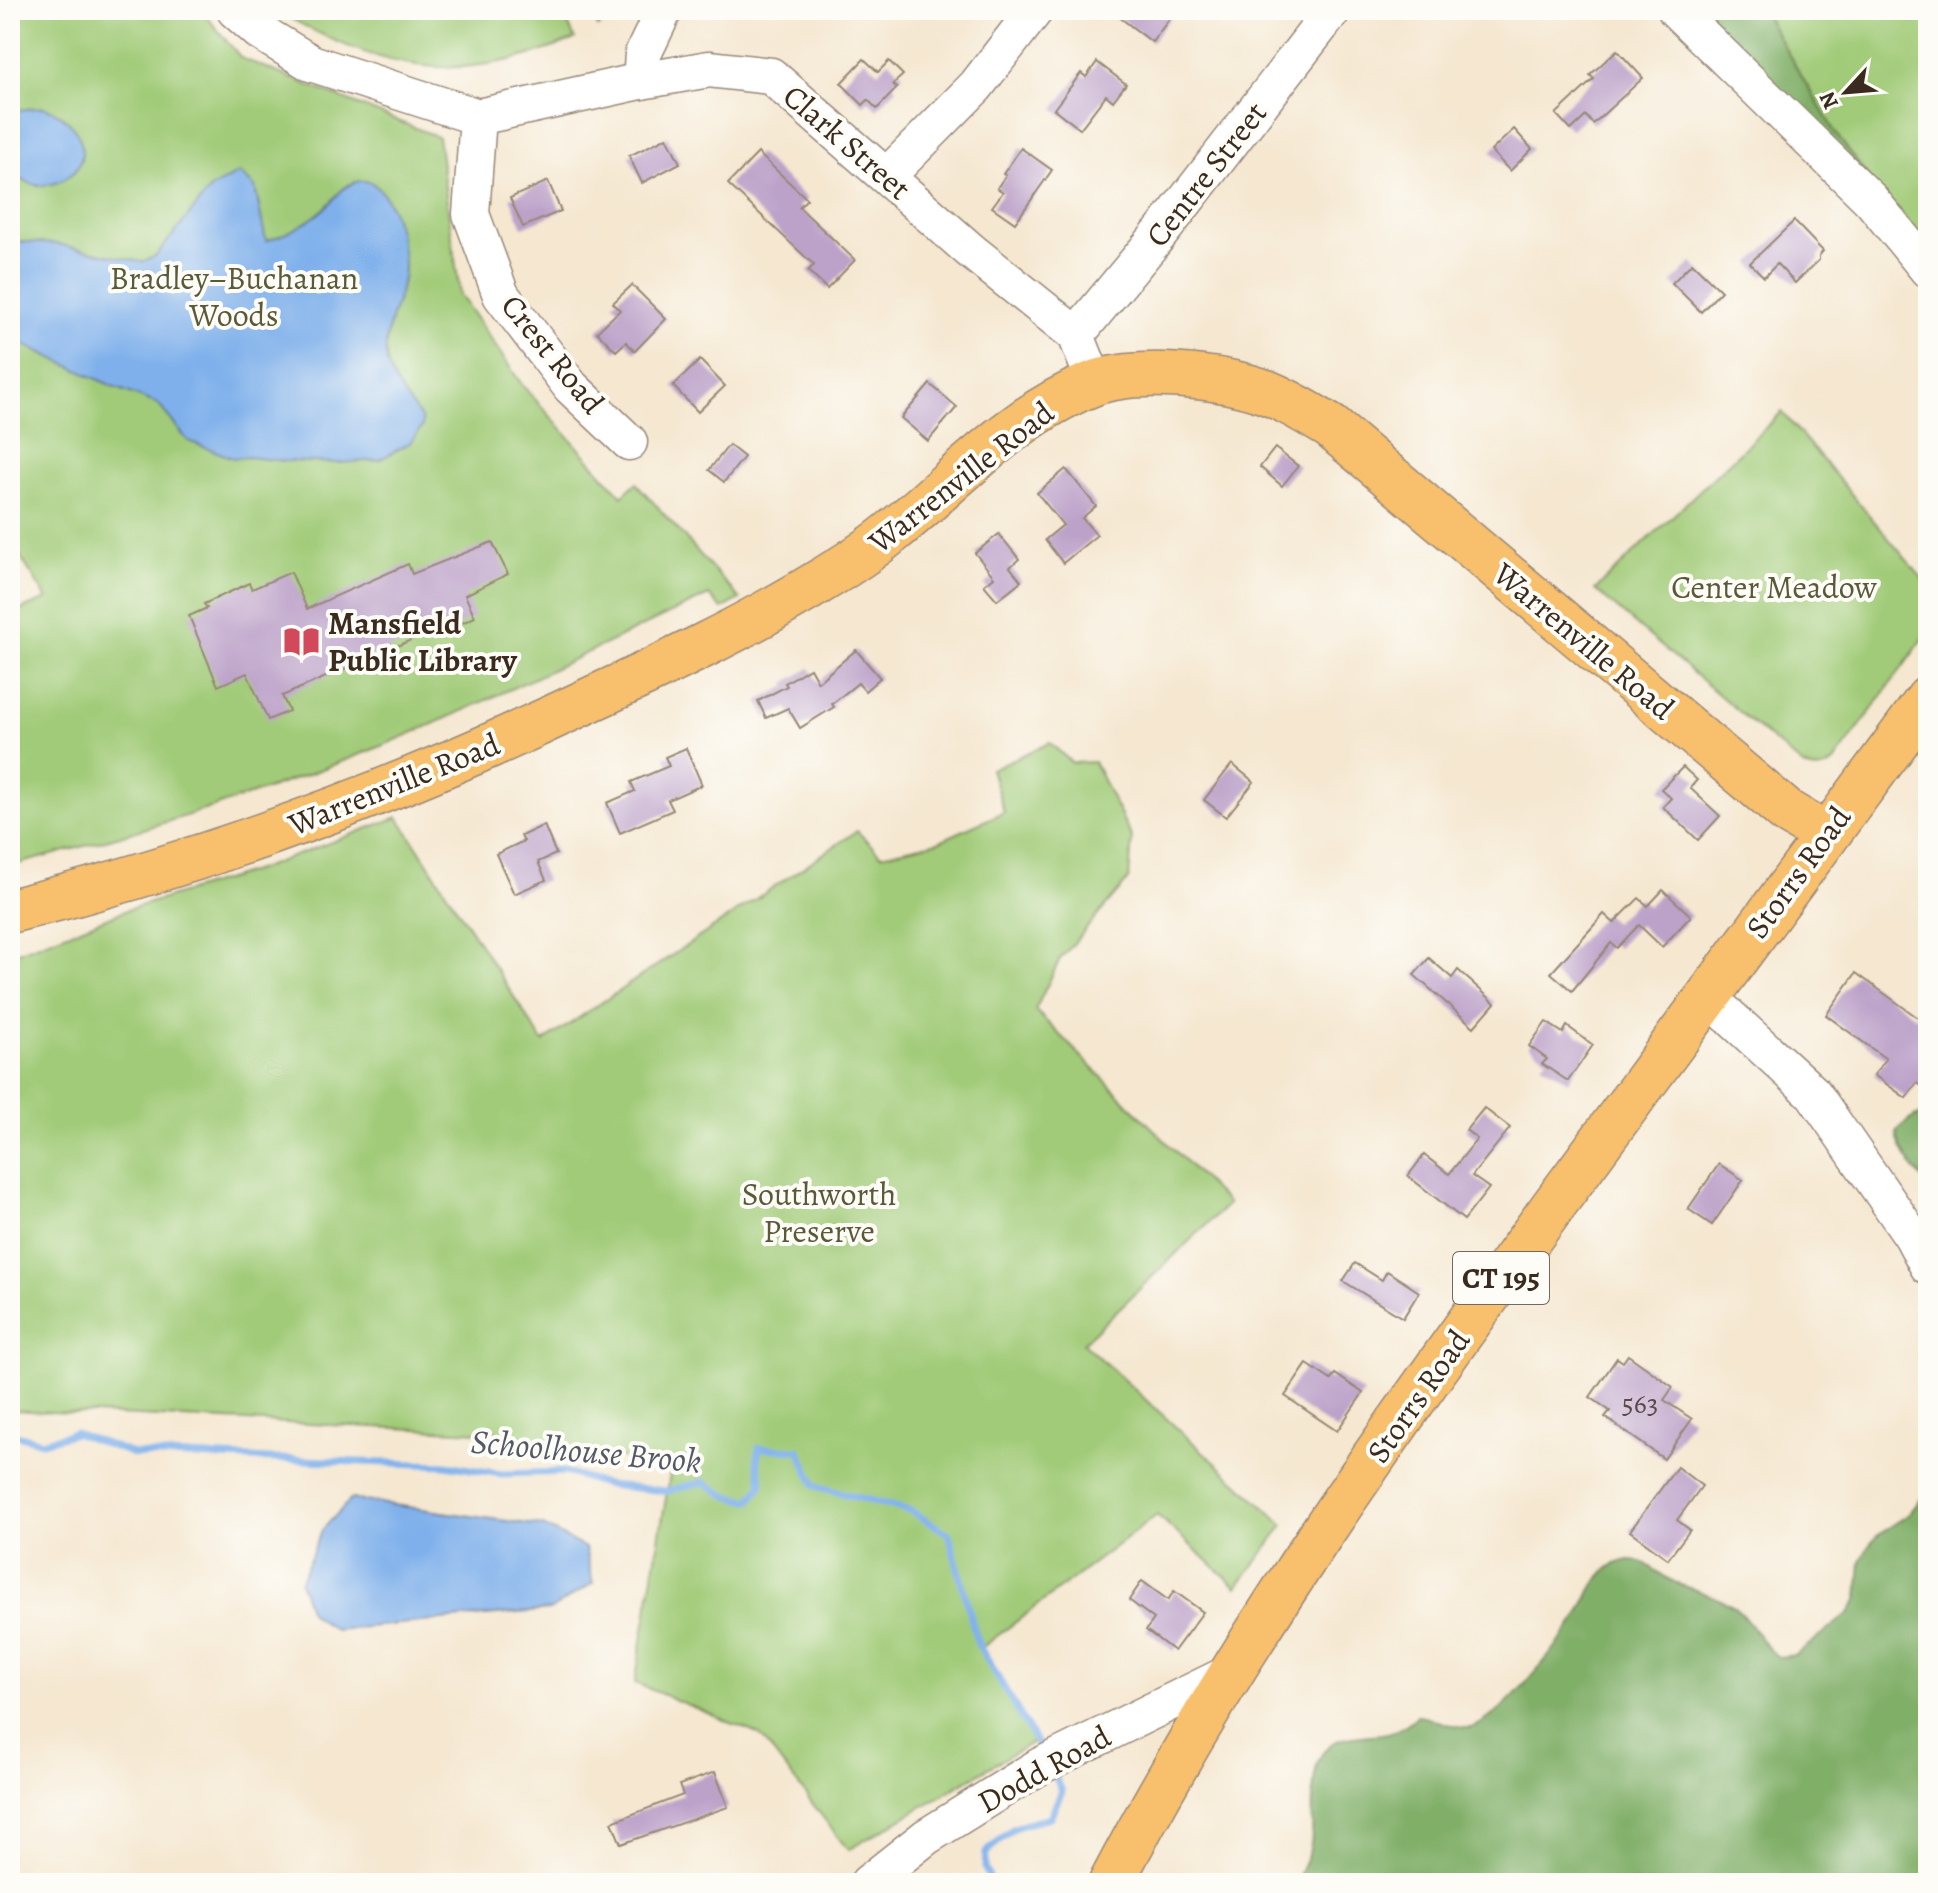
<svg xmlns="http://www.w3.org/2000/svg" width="1938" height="1893" font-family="Alegreya,serif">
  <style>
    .green { fill: #a1cb78; stroke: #6e7a4b; stroke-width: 2 }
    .forest { fill: #80af68; stroke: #5e6c43; stroke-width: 2 }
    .water { fill: #7fb0eb; stroke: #5d6d84; stroke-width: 2 }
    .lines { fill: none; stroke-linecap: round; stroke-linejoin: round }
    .stream { stroke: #7fb0eb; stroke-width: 7 }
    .building { fill: #bca1c9 }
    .minor-casing { stroke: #988877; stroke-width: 39 }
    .major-casing { stroke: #988877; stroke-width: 47 }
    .minor { stroke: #fff; stroke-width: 36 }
    .major { stroke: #f8bf6c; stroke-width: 44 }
    .labels { text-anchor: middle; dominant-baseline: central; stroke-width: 8; stroke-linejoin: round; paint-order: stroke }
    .number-label { font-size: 28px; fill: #5b4849 }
    .shield { fill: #fdfcf7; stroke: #75695f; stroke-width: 2 }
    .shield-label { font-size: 30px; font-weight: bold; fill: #3b2a1e }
    .street-label { font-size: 32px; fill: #3b2a1e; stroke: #fdfcf7 }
    .park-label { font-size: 32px; fill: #5a5a39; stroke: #fdfcf7 }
    .poi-label { font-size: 32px; font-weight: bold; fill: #3b2a1e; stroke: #fdfcf7; text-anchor: start }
    .water-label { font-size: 34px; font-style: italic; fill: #535966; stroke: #fdfcf7 }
  </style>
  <rect width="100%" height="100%" fill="#fdfcf7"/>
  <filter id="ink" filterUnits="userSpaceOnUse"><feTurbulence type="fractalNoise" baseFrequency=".0125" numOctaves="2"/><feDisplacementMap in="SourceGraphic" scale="16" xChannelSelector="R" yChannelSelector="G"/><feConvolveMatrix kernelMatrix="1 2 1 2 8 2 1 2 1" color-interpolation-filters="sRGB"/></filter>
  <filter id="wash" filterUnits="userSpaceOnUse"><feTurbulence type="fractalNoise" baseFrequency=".006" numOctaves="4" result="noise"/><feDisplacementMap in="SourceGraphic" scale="32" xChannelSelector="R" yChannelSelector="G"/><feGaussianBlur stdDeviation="1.8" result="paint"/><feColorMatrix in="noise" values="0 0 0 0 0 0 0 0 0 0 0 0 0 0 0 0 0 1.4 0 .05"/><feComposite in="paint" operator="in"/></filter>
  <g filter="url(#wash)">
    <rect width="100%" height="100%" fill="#f5e7d0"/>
    <g class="green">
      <path d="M10,10H201L241,58L438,137L460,295L523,386L622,496L636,483L740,599L722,609L709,595C599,646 491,701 379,747C259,795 136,834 10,866V614L47,599L10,540Z"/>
      <path d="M276,10H586L566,19L575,39C460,87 381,72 276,10Z"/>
      <path d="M590,10H621L598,27Z"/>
      <path d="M1762,10H1928V244L1871,181L1836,134Z"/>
      <path d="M1782,412L1928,585V632L1834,762C1823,771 1816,772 1803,766L1595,590Z"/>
      <path d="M1050,743L1072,763L1094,762L1132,838L1129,879L1060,959L1035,1010L1228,1204L1083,1343L1284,1525L1237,1587L1157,1515L980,1649L1036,1740L848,1850L760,1735L635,1683L671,1468L502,1433L10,1410V955L127,910L257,870L398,817L543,1042L857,831L881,855L938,842L1004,812L991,769Z"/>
    </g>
    <g class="forest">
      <path d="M1692,10H1762L1836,134L1871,181Z"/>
      <path d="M1928,1111V1185C1917,1175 1896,1146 1897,1131L1909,1120Z"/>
      <path d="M1928,1491V1883H1297C1299,1871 1307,1861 1310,1849C1318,1819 1300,1749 1343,1739C1376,1731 1390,1741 1417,1716C1431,1717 1460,1730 1470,1728C1498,1723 1562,1642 1578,1616C1586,1602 1592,1585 1603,1573C1609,1566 1620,1561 1629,1560C1648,1559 1661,1578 1678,1584C1697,1591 1717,1596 1734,1607C1752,1620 1758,1642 1778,1657L1796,1655L1849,1613L1858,1599L1861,1562L1868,1547L1879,1534L1908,1515Z"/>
    </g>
    <g class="water">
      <path d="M43,107C88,121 100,175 47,185C36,188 21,179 10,175V111Z"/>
      <path d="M239,173L255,187L266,241C286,234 308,223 324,209C335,200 341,186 356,182C390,172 404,243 404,267C404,297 383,324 386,356C388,378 409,402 422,419V427L410,443L379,460L340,463L283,461L248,457L233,458L188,441L158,404L112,386L10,338V241L57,244L142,262L156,256L211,188Z"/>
      <path d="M351,1499L543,1526L585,1548L593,1583L550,1610L335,1630L310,1613L300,1582L322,1530Z"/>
    </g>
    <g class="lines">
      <g class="stream">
        <path d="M10,1433L42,1442L75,1433L133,1454L446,1465L501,1474L566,1472L607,1485L666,1491L704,1482L727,1496L750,1501L762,1484L757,1461L759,1448L799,1450L815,1486L911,1511L949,1534L978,1644L1043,1754"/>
        <path d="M991,1883L985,1868L986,1853L1013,1828L1050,1817L1062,1791L1053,1772"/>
      </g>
    </g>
    <g id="blocks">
      <g class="building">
        <path d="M1110,10H1176L1152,42Z"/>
        <path d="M1617,50L1643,78L1593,124L1586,116L1571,130L1556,114L1594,79L1590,75Z"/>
        <path d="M864,59L878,72L889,61L903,75L893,84L897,88L877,109L868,100L863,105L841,83Z"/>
        <path d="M1097,62L1126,84L1113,101L1106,95L1080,129L1054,109L1081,73L1086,77Z"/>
        <path d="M1514,129L1532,149L1510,171L1491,151Z"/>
        <path d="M667,137L680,163L642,183L629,156Z"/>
        <path d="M1021,148L1052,170L1015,223L992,207L1003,192L997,188L1006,175L1003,174Z"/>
        <path d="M758,153L807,199L799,207L855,260L827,289L808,271L814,265L728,184Z"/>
        <path d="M548,181L561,211L523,227L510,198Z"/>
        <path d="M1794,221L1823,251L1819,256V260L1795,283L1777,264L1764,277L1750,263Z"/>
        <path d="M1692,263L1721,291L1701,312L1672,283Z"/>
        <path d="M632,285L666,319L635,351L626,342L616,351L597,332L620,310L613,303Z"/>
        <path d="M700,360L725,386L698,412L673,386Z"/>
        <path d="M930,384L957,407L928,441L901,418Z"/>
        <path d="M729,445L744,457L724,482L709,470Z"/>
        <path d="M1275,448L1298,466L1282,486L1260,467Z"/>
        <path d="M1066,469L1096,506L1082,518L1097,535L1063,563L1045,540L1063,525L1037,493Z"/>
        <path d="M999,534L1019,559L1010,567L1021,581L997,600L984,585L994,577L975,553Z"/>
        <path d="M492,542L508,574L465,595L475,617L436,635L434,630L282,696L289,711L268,720L247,673L218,686L189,616L207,608L204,604L249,583L252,589L291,572L307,609L408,564L412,574Z"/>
        <path d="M856,650L880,678L865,691L858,683L832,704L834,707L800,728L788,708L766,718L758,701L787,686L785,683L810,668L818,682Z"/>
        <path d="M686,748L702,785L668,800L673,810L620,833L607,803L635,791L631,782L669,766L665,757Z"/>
        <path d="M1232,764L1254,782L1226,817L1204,800Z"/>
        <path d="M1683,767L1697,780L1690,788L1720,816L1698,840L1663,807L1671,798L1661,789Z"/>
        <path d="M544,825L556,854L538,862L546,880L514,894L496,854L524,841L521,836Z"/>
        <path d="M1663,890L1691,916L1662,947L1639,925L1617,948L1611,943L1572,991L1551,973L1604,914L1614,923L1639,898L1648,906Z"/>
        <path d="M1429,958L1452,978L1458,970L1495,1003L1474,1027L1414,975Z"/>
        <path d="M1856,973L1928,1025V1090L1917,1083L1906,1098L1874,1075L1886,1059L1826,1015Z"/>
        <path d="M1546,1022L1563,1033L1567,1026L1593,1045L1568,1081L1542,1064L1547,1059L1529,1046Z"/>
        <path d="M1484,1108L1510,1128L1472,1176L1489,1188L1464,1220L1408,1176L1424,1155L1449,1174L1477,1139L1466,1130Z"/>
        <path d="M1719,1164L1743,1180L1712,1225L1688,1209Z"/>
        <path d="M1355,1263L1382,1280L1387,1271L1419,1292L1403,1318L1343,1281Z"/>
        <path d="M1628,1355L1673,1387L1664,1400L1692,1419L1664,1459L1605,1417L1610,1411L1590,1397L1617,1358L1623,1362Z"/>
        <path d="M1307,1364L1331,1380L1335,1374L1363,1393L1337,1431L1285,1396Z"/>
        <path d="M1677,1467L1702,1486L1677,1520L1690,1530L1668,1559L1630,1531Z"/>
        <path d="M1142,1581L1168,1600L1174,1591L1203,1612L1174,1651L1146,1630L1154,1619L1129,1600Z"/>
        <path d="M715,1772L728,1807L621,1844L612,1822L683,1795L679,1785Z"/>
      </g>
    </g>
  </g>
  <g filter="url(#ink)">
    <use href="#blocks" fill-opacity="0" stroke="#988877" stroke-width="2"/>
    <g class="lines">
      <defs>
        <g id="minor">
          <path d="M235,10L260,32L311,63L478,117"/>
          <path d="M1676,10L1871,200L1928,270"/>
          <path d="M641,81L643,54L664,10"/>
          <path d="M478,117L641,81L709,69L771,76L971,251L1076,335L1095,383"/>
          <path d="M478,117L471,214L501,295L571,387L629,442"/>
          <path d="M887,176L976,86L1035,10"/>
          <path d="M1076,335L1163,230L1333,10"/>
          <path d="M1708,997L1813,1093L1912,1236L1928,1266"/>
          <path d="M868,1883L926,1837L1040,1766L1230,1673"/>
        </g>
        <g id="major">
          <path d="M10,911C209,862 398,791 583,703C663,666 744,628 819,582C844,567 869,551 892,532C956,480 1013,415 1092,384C1137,367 1221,376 1266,392C1289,401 1311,415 1331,427L1787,812L1824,834"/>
          <path d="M1111,1883C1236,1644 1395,1423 1554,1205C1678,1036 1802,867 1928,699"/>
        </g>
      </defs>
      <use href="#minor" class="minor-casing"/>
      <use href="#major" class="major-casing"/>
      <use href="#minor" class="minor"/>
      <use href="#major" class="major"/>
    </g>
  </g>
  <defs>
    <symbol id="library-bare" viewBox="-9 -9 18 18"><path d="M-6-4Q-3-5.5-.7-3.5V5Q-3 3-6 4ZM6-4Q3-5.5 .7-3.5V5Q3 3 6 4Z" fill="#d1495b" stroke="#fdfcf7" stroke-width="2.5" paint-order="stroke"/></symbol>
  </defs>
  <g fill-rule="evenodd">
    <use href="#library-bare" x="276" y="616" width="51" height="51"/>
  </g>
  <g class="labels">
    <g class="number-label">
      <text x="1640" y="1404">563</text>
    </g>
    <rect class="shield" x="1453" y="1252" width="96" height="52" rx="6"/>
    <g class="shield-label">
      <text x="1501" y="1278">CT 195</text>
    </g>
    <g class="street-label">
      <text transform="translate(847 142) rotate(41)">Clark Street</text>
      <text transform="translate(1206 174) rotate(-52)">Centre Street</text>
      <text transform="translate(553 354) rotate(51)">Crest Road</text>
      <text transform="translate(961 477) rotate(-38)">Warrenville Road</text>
      <text transform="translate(1584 641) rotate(40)">Warrenville Road</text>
      <text transform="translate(394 784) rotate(-22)">Warrenville Road</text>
      <text transform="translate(1798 872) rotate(-54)">Storrs Road</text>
      <text transform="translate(1418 1396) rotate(-55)">Storrs Road</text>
      <text transform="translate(1044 1769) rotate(-29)">Dodd Road</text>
    </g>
    <g class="park-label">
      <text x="234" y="278">Bradley–Buchanan<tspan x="234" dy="37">Woods</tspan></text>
      <text x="1774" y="587">Center Meadow</text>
      <text x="819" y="1194">Southworth<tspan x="819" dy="37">Preserve</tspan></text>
    </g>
    <g class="poi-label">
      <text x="328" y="623">Mansfield<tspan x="328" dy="37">Public Library</tspan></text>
    </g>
    <g class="water-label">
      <text transform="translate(586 1451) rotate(5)">Schoolhouse Brook</text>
    </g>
  </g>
  <rect width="1938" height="1893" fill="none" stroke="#fdfcf7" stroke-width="40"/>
  <g transform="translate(1846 92) rotate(244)" stroke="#fdfcf7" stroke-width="6" paint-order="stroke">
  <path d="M0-6L14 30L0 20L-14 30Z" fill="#3b2a1e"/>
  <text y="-12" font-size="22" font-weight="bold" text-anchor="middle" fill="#3b2a1e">N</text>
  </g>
</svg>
